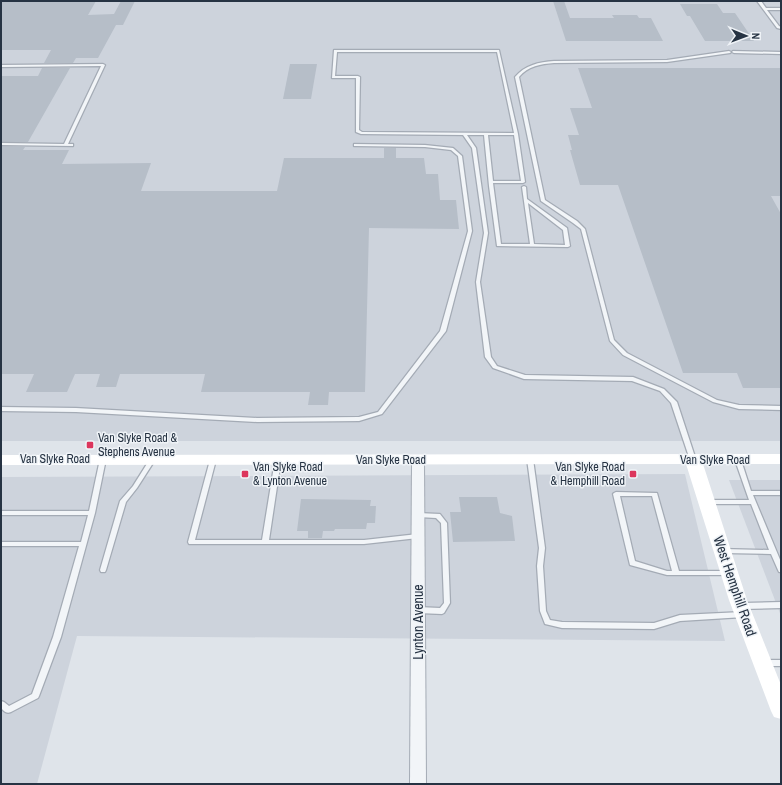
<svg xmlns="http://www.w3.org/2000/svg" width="782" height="785" font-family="'Archivo Narrow',sans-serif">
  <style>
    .built { fill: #cdd3dc }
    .building { fill: #b6bec8 }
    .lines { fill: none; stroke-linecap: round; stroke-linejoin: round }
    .lane-casing { stroke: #a4abb5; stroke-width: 2.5 }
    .street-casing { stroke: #a4abb5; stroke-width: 2 }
    .lane { fill: #f2f5f8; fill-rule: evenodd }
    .street { fill: #f2f5f8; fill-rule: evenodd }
    .secondary { fill: #fff; fill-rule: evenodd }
    .poi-dot { fill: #dc365d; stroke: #eff3f7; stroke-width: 1.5 }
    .labels { text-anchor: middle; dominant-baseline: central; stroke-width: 3; stroke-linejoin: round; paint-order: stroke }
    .poi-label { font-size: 12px; fill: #263343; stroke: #eff3f7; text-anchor: start }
    .street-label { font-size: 12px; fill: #263343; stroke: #eff3f7 }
    .near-street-label { font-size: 14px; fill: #263343; stroke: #eff3f7 }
  </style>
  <rect width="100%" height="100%" fill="#dfe4ea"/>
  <g class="built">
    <rect x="1" y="1" width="780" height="440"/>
    <path d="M685,474L725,641L77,636L37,784H1V477Z"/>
    <path d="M729,480H781V616Z"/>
  </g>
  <g class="building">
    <path d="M1,1H96L88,15L114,14L121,1H135L123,25H116L98,58H76L73,63H44L51,50H1Z"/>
    <path d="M553,1H564L570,18H614L612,15H637L639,18H651L663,41H566Z"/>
    <path d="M680,4H717L723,13H735L754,41H705L690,16H687Z"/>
    <path d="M290,64H317L311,99H283Z"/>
    <path d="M42,68H70L28,142H1V76H38Z"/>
    <path d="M578,68H781V196H771L781,214V388H743L737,373H683L618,185H580L570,150H572L568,135H579L570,108H592Z"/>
    <path d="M1,146L25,147L23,150H69L62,164L151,163L141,191H277L284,158H384V148H396V158H424L426,174H438L440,200H456L459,229L369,228L365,392H329L328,405H308L310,392H201L205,374H120L116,387H96L100,374H75L67,392H26L34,374H1Z"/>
    <path d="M459,497H497L500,513L512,516L515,541L453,542L450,512H461Z"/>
    <path d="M301,499L371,500L370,506H376L375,523H367L366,529H335L334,531H323L322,538H308V531H297Z"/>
  </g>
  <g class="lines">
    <defs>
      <g id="lane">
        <path d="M757,1H761L766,8H781V10H767L779,26L781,27V29L777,28Z"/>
        <path d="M334,50H499L518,134L525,182L523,183H493L501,244H530L522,187L524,186L526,187L527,199L567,228L570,246L568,247L497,246L489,186L484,135H467L476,148L488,233L480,282L491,357L497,366L525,375L633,377L664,389L677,402L696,460L695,461H691L690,460L671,403L660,391L632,381L524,379L493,368L485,357L476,282L484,233L472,148L463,135L361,134L356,132V78H332ZM337,52H497L514,133L362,132L359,130L360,77L358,76H335ZM488,135H514L521,181H493ZM528,203L563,230L565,245L534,244Z"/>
        <path d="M729,51L731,52L730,53L667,62L554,63C541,64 528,66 519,77L545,200L577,221L585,229L614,340L627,353L717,400L739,405L781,406V410L739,409L713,402L623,355L610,341L581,229L573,223L541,201L515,77C525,65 539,62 554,61L667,60Z"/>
        <path d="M733,51L781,52V54L734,53L732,52Z"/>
        <path d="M103,64L105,65L68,144H73V146L1,145V143L64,144L101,66L1,67V65Z"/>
        <path d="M354,144L425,145L453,148L462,156L472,231L446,331L382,414L359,421L257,422L76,412L1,411V407L76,408L257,418L359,417L378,412L440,331L468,231L458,156L451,150L425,147L355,146H354Z"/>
        <path d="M103,457L106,459L95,513L61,637L39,696L38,698L11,712C6,714 4,711 1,708V701L4,702L9,706L32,694L53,637L79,546H1V542H81L88,515H1V511H89L100,459Z"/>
        <path d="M530,457L533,459L545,548L543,566L546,611L550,620L562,622L654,623L680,615L742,612L744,613L745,615L744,617L680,621L654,629L562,628L545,624L540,611L537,566L539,548L527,459Z"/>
        <path d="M152,458L155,460L137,488L126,502L106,570L105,572H101L100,570L120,501L133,486L150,459Z"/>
        <path d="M213,458L216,460L195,540H262L275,460L278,458L281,460L269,540H364L418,534H420L421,536L420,538H418L364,544H189L188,542L210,460Z"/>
        <path d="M738,458L741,460L751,491H781V495H753L781,562V572H779L778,570L771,554L724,553H722L721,551L722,549H724L769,550L751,504H709L707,503L706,502L707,501L709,500H749L735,460Z"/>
        <path d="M616,492L657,493L679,571H730L731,573L730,575H667L630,565L613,494L614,493ZM620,496H652L672,571H667L635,561Z"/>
        <path d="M416,513H418L440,514L447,523L450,603L444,613L442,614L418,613L416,612L415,610L416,608L418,607L440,608L444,603L441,523L436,518L418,517H416L415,515Z"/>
        <path d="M781,602V608L743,609L741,608L740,606L741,604L743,603Z"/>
        <path d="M765,660H781V666H765L762,665L761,663L762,661Z"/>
      </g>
      <path id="street" d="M418,456L422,457L424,460L426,784H410L412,460L414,457Z"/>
    </defs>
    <use href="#lane" class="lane-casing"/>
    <use href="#street" class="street-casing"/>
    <use href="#lane" class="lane"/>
    <use href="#street" class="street"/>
    <path class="secondary" d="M781,454V464H703L747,600L781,685V719L774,717L771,711L729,600L686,464L1,465V455Z"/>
  </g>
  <g class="poi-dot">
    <rect x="86" y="441" width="8" height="8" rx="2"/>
    <rect x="241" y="470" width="8" height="8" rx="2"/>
    <rect x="629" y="470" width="8" height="8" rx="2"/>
  </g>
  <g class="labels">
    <g class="poi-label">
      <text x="98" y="438">Van Slyke Road &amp;<tspan x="98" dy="14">Stephens Avenue</tspan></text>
      <text x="253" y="467">Van Slyke Road<tspan x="253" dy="14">&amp; Lynton Avenue</tspan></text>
      <text x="625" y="467" text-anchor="end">Van Slyke Road<tspan x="625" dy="14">&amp; Hemphill Road</tspan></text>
    </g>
    <g class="street-label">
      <text x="55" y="459">Van Slyke Road</text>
      <text x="391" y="460">Van Slyke Road</text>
      <text x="715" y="460">Van Slyke Road</text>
    </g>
    <g class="near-street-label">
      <text transform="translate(735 586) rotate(71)">West Hemphill Road</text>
      <text transform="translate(418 622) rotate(-90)">Lynton Avenue</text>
    </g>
  </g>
  <rect width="782" height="785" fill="none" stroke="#263343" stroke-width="4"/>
  <g transform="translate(746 36) rotate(91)" stroke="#eff3f7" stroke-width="3" paint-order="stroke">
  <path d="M0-3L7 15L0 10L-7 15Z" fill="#263343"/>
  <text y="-6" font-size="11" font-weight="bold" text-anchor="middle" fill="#263343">N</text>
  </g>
</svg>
